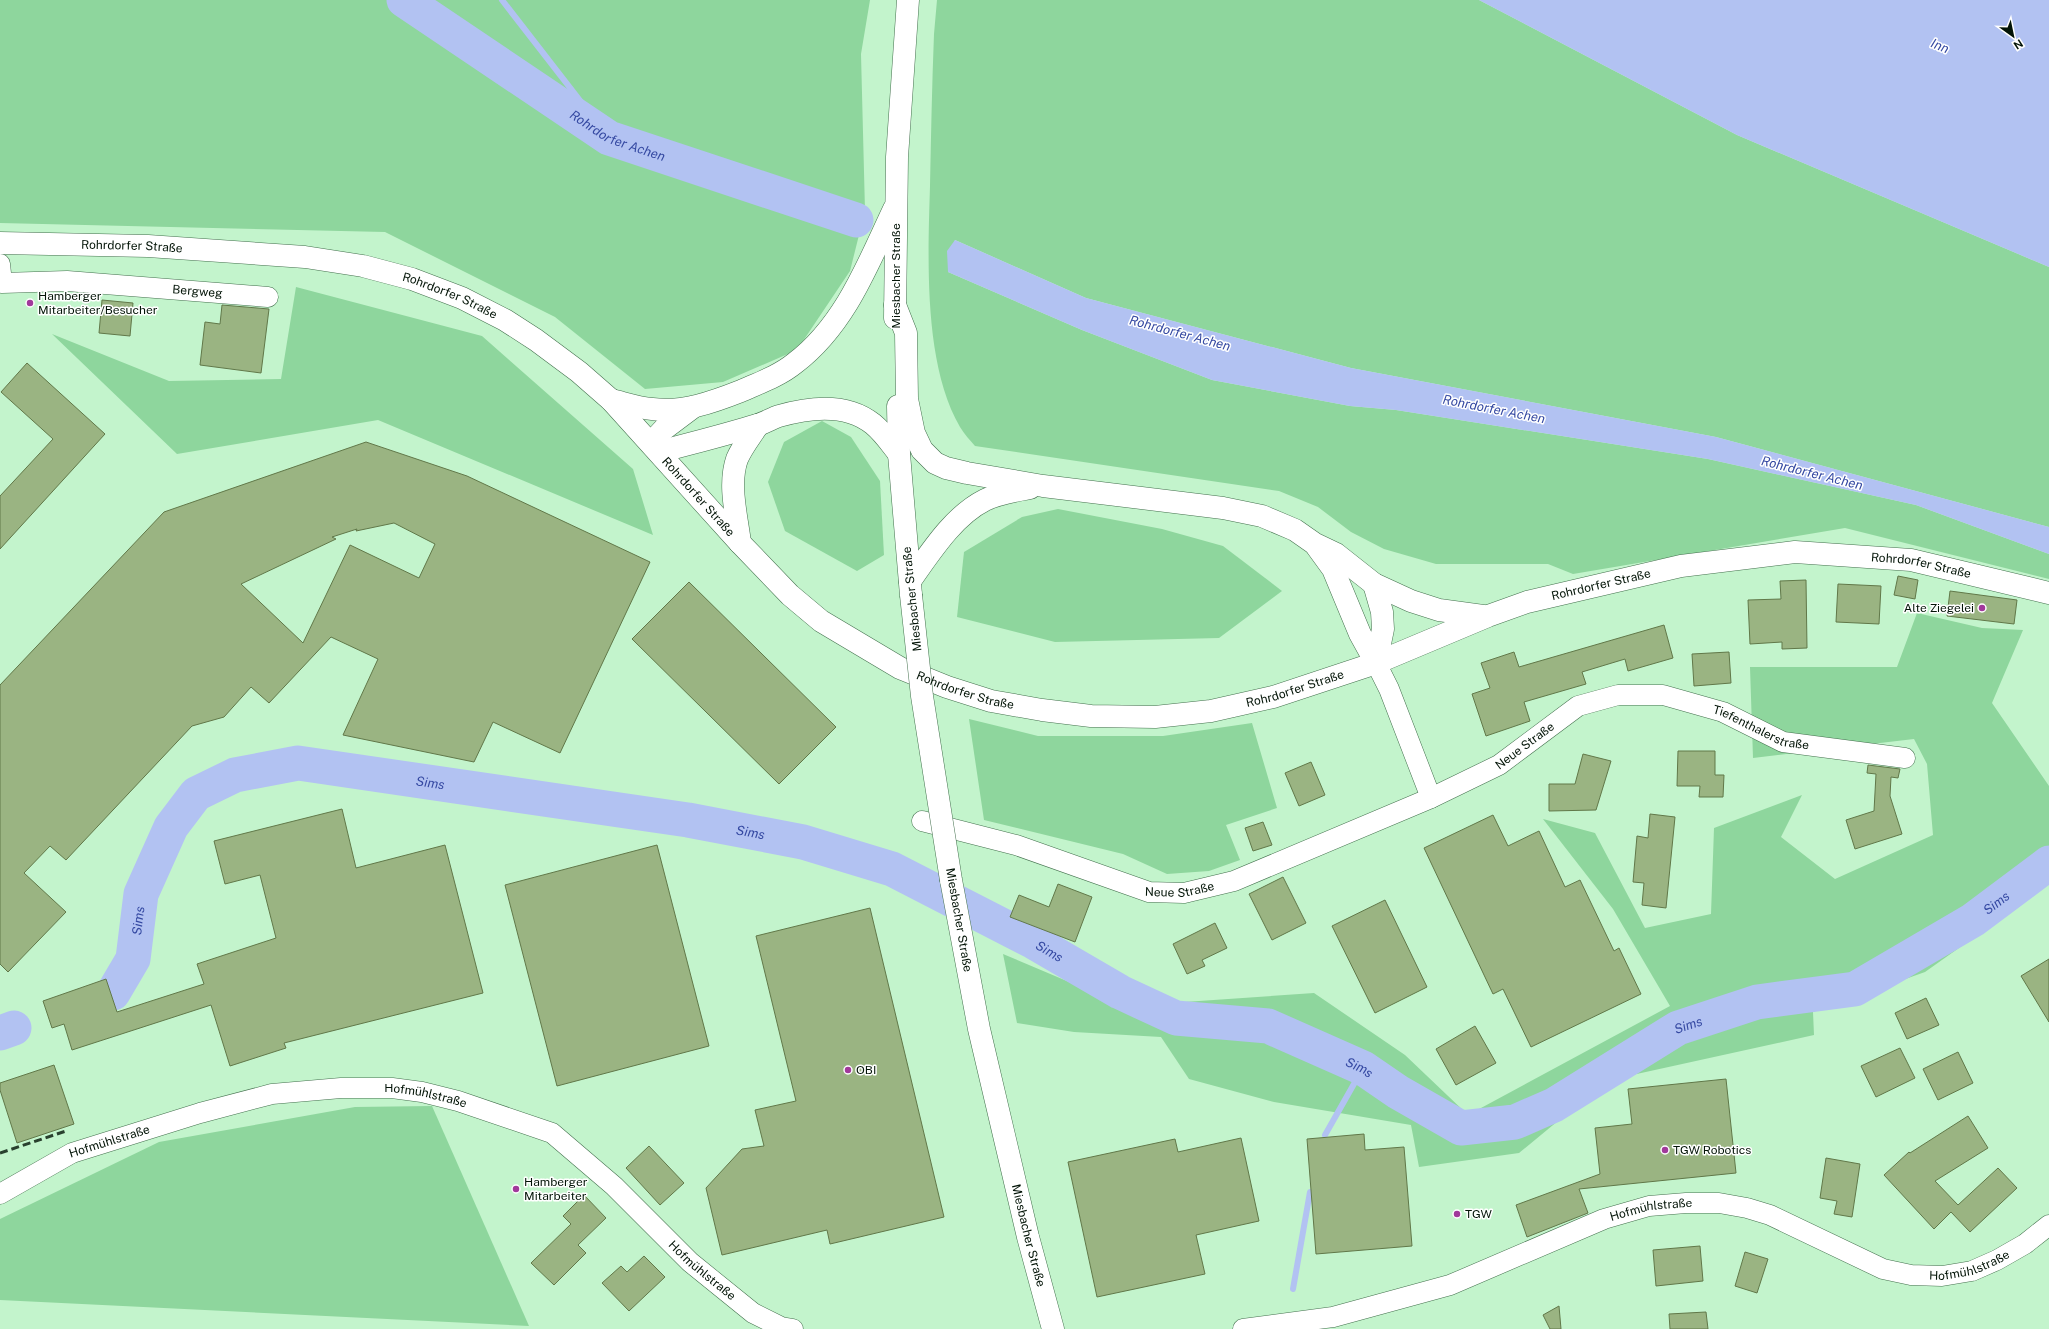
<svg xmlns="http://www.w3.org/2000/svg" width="2049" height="1329" font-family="'Public Sans',sans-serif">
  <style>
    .green { fill: #8ed69d }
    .water { fill: #b2c2f2 }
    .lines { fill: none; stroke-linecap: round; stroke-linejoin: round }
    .stream { stroke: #b2c2f2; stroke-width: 6 }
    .river { stroke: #b2c2f2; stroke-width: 35 }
    .building { fill: #9ab482; stroke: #617849; fill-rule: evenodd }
    .minor-casing { stroke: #44714e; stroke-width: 21 }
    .secondary-casing { stroke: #44714e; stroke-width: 23 }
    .minor { stroke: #fff; stroke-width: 20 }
    .secondary { stroke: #fff; stroke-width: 22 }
    .rail { stroke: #29402e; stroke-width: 3; stroke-dasharray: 8 4; stroke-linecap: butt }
    .secondary-bridge-casing { stroke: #44714e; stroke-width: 23; stroke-linecap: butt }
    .secondary-bridge { stroke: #fff; stroke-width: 22 }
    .poi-dot { fill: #a1399b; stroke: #fff; stroke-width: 1.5 }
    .labels { text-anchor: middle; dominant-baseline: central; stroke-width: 3; stroke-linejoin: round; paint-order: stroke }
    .street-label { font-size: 12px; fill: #031407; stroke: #fff }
    .poi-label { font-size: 12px; fill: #031407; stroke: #fff; text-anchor: start }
    .water-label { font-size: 13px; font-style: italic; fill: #3549a2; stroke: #fff }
  </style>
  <rect width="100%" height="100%" fill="#c3f4cc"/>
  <g class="green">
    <path d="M0,0H870L861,54L865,211L850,271L797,350L723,382L645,389L555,317L385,232L0,223Z"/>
    <path d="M937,0H1479L1737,135L2049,267V527L1716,437L1351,368L1086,298L955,240L948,272L1082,330L1212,380L1350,406L1396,410L1708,459L1916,505L2049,554V579L1845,528L1573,574L1548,564H1436L1384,549L1351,532L1318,507L1279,491L975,446C970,440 964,434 960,427C923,363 928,258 930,186C931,135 932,84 934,34Z"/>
    <path d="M296,287L482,336L633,469L653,535L378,420L177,454L52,334L169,381L281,379Z"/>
    <path d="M822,421L851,437L880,481L884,555L857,571L785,531L768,482L784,442Z"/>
    <path d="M1058,509L1162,529L1223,546L1282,591L1219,638L1055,642L957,617L964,552L1022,517Z"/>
    <path d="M1917,613L1982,628L2023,630L1992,703L2049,786V884L1925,972L1813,1012L1814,1035L1623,1077L1570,1111L1519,1153L1419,1167L1411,1125L1274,1102L1189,1079L1161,1037L1074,1032L1017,1023L1003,954L1126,1006L1314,993L1405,1055L1468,1115L1670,1006L1613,909L1543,819L1595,833L1645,928L1711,914L1714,828L1802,795L1781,837L1835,879L1933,835L1927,764L1914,739L1753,758L1750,667H1897Z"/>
    <path d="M969,719L1038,736H1163L1252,723L1277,808L1226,825L1240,860L1209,871L1167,874L1123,854L984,820Z"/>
    <path d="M432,1106L529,1326L0,1300V1219L159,1142L355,1107Z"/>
  </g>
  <g class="water">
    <path d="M1479,0H2049V267L1737,135Z"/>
    <path d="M955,240L1086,298L1351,368L1716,437L2049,527V554L1916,505L1708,459L1396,410L1350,406L1212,380L1082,330L948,272L947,251Z"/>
  </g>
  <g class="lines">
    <g class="stream">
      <path d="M502,0L609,138"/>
      <path d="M1325,1135L1363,1068"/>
      <path d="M1293,1289L1310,1192"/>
    </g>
    <g class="river">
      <path id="s1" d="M404,0L609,138L856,220"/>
      <path id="s2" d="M113,993L133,959L141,894L171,827L196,794L235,775L298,763L688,820L803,842L892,869L1034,942L1120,992L1176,1018L1268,1026L1363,1068L1398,1092L1461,1128L1515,1122L1554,1105L1678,1028L1757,1002L1855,989L1973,920L2049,863"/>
      <path d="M0,1033L14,1028"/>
    </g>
  </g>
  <g class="building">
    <path d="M102,300L133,303L130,336L99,333Z"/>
    <path d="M222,305L269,309L261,373L200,365L205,322L220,324Z"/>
    <path d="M27,363L105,434L0,549V496L53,439L1,392Z"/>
    <path d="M366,442L467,476L650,562L560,753L493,722L474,762L343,735L378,659L331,637L269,703L251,687L224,717L192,726L66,860L50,846L24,873L66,912L8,972L0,964V685L164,512ZM394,523L435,544L419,578L350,545L303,643L241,584L336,539L332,537L357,529L356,531Z"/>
    <path d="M1898,576L1918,580L1915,599L1894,595Z"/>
    <path d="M1806,580L1807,648L1782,649V642L1750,644L1748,600L1781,599L1780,581Z"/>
    <path d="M689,582L836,727L779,784L632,639Z"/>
    <path d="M1838,584L1881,586L1879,624L1836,622Z"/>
    <path d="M1950,591L2017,600L2014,624L1947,616Z"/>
    <path d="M1664,625L1673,658L1628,671L1625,659L1582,672L1586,684L1524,702L1530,721L1486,736L1472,694L1490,688L1481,663L1514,652L1519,667Z"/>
    <path d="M1729,652L1731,683L1694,686L1692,654Z"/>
    <path d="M1678,751H1715V775H1724L1723,797H1699L1700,786H1677Z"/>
    <path d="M1583,754L1611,761L1596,810L1549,811V784H1575Z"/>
    <path d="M1311,762L1325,795L1299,806L1285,773Z"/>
    <path d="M1868,765L1900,769L1898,778L1891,777L1890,796L1902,834L1855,849L1846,820L1874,811L1876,774L1867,773Z"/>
    <path d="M342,809L356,868L445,845L483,993L284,1043L286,1048L230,1066L211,1005L72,1050L64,1024L52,1028L43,1001L106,979L117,1012L204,984L197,964L276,938L260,875L225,884L214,841Z"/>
    <path d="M1650,814L1675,817L1666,908L1642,905L1644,883L1633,882L1637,836L1648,838Z"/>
    <path d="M1493,815L1508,846L1539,831L1565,887L1580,880L1614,951L1619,948L1641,994L1531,1047L1503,989L1493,994L1424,848Z"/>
    <path d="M1263,822L1272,845L1253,851L1245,828Z"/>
    <path d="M657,845L709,1046L557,1086L505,885Z"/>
    <path d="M1283,877L1306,923L1272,940L1249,894Z"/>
    <path d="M1058,884L1092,897L1075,942L1010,917L1019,895L1049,907Z"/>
    <path d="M1385,900L1427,987L1375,1013L1332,926Z"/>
    <path d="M870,908L944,1217L830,1244L827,1230L722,1255L706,1188L742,1149L764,1146L755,1110L796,1101L756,936Z"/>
    <path d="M1215,923L1227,948L1202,960L1205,966L1187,974L1173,944Z"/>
    <path d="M2049,959V1022L2021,976Z"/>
    <path d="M1926,998L1939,1025L1907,1039L1895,1013Z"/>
    <path d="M1475,1026L1496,1063L1456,1085L1436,1049Z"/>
    <path d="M1900,1048L1915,1078L1876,1097L1861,1066Z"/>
    <path d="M1958,1052L1973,1083L1938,1100L1923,1069Z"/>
    <path d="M54,1065L74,1124L17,1143L0,1090V1083Z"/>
    <path d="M1726,1079L1736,1173L1579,1189L1588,1213L1527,1237L1516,1205L1600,1174L1595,1128L1632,1124L1628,1089Z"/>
    <path d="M1968,1116L1988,1148L1935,1181L1958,1205L1998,1168L2017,1188L1970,1232L1951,1212L1934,1229L1884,1175L1909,1152L1910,1153Z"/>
    <path d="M1364,1134L1365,1150L1404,1147L1412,1246L1316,1254L1307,1139Z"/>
    <path d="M1241,1138L1259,1221L1196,1235L1205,1274L1097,1297L1068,1162L1175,1139L1178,1152Z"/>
    <path d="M649,1146L684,1183L660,1205L626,1168Z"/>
    <path d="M1826,1158L1860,1164L1852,1217L1834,1214L1837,1201L1820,1198Z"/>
    <path d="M584,1195L606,1218L578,1245L586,1253L554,1285L531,1263L571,1224L563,1216Z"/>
    <path d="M1700,1246L1703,1281L1656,1286L1653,1250Z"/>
    <path d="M1745,1252L1768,1259L1757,1293L1735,1286Z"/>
    <path d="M644,1256L665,1277L629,1311L602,1283L621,1266L627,1272Z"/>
    <path d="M1559,1306L1561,1329H1550L1543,1315Z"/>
    <path d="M1706,1312L1708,1329H1670L1669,1314Z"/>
  </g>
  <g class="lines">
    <defs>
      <g id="minor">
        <path id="s3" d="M0,264L2,283L67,281L268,297"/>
        <path d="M1376,663L1389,689L1431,798"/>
        <path id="s4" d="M922,821L1016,845L1149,892L1184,893L1234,881L1431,798L1499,765L1578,706L1618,695H1663L1723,712L1783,742L1905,758"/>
        <path id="s5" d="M0,1194L72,1153L200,1113L272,1094L341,1088H392L422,1092L458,1101L552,1133L614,1186L690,1262L753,1313L781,1327L793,1329"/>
        <path id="s6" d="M1243,1329L1333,1317L1450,1285L1604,1219L1649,1206L1686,1203H1719L1747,1208L1770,1215L1883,1269L1911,1275L1942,1276L1972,1271L1997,1260L2025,1244L2049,1225"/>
      </g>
      <g id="secondary">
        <path id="s7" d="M0,243L148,246L305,257L363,266L412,279L462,298L505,320L536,340L579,372L611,400L740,543L790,595L821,621L900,668L947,687L991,701L1042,710L1091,716L1155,717L1211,711L1273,697L1376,663L1488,616L1527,602L1681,566L1795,552L1911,560L2049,593"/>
        <path d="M895,305L906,333L907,399L914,433L922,450L935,463L946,468L967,473L1043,486L1223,508L1262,516L1295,530L1315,544L1336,554L1374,584L1411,601L1439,610L1483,616"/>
        <path d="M895,318L897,157L908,0"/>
        <path d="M611,400C624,403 639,408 652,409C683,413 713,402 741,391C759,383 779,376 795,363C845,325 868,264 894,209"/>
        <path d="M898,406L899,454L911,595"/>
        <path d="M651,443L664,429L692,408"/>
        <path d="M659,452C692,443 725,435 757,425C765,423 772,418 779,416C810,407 847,403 873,424C884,433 891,444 899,454"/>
        <path d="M740,543C737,517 728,485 737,459C742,447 751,436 758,425"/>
        <path d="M1317,547L1333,569L1360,634L1376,663"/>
        <path d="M910,581C930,553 953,516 985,500C999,493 1015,491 1030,488"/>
        <path d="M1374,584L1382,612L1383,629L1376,663"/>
        <path id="s8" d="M951,880L979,1029L1028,1237L1053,1329"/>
      </g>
    </defs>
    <use href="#minor" class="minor-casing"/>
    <use href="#secondary" class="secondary-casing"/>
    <use href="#minor" class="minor"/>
    <use href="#secondary" class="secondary"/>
    <path class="rail" d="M0,1153L66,1131"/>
    <defs>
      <path id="secondary-bridge" d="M911,595L922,696L951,880"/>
    </defs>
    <use href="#secondary-bridge" class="secondary-bridge-casing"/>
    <use href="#secondary-bridge" class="secondary-bridge"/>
  </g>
  <g class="poi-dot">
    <circle cx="30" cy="303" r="4"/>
    <circle cx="1982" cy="608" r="4"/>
    <circle cx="848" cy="1070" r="4"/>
    <circle cx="1665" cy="1150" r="4"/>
    <circle cx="516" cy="1189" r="4"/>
    <circle cx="1457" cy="1214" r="4"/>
  </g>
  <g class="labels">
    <g class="street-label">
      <text stroke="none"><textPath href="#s7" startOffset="132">Rohrdorfer Straße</textPath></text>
      <text transform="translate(896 276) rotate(-90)">Miesbacher Straße</text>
      <text stroke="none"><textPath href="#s3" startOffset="215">Bergweg</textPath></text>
      <text stroke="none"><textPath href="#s7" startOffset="456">Rohrdorfer Straße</textPath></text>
      <text stroke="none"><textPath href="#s7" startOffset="780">Rohrdorfer Straße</textPath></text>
      <text stroke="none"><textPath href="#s7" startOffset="2100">Rohrdorfer Straße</textPath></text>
      <text stroke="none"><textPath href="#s7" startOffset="1776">Rohrdorfer Straße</textPath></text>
      <text transform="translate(912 599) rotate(-96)">Miesbacher Straße</text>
      <text stroke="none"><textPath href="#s7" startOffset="1452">Rohrdorfer Straße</textPath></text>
      <text stroke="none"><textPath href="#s7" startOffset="1116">Rohrdorfer Straße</textPath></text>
      <text stroke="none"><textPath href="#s4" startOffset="903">Tiefenthalerstraße</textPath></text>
      <text stroke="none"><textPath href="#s4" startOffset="646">Neue Straße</textPath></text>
      <text stroke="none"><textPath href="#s4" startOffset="269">Neue Straße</textPath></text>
      <text transform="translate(959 920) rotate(80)">Miesbacher Straße</text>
      <text stroke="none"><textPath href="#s5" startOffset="446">Hofmühlstraße</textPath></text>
      <text stroke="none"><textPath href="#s5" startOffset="122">Hofmühlstraße</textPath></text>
      <text stroke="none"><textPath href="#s6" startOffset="428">Hofmühlstraße</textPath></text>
      <text stroke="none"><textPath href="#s8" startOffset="364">Miesbacher Straße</textPath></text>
      <text stroke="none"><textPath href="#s6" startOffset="763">Hofmühlstraße</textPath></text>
      <text stroke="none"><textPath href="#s5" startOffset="782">Hofmühlstraße</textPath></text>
    </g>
    <g class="poi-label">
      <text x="38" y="296">Hamberger<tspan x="38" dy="14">Mitarbeiter/Besucher</tspan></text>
      <text x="1974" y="608" text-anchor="end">Alte Ziegelei</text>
      <text x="856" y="1070">OBI</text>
      <text x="1673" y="1150">TGW Robotics</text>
      <text x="524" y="1182">Hamberger<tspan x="524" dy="14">Mitarbeiter</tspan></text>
      <text x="1465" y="1214">TGW</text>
    </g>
    <g class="water-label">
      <text transform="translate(1940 46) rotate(23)">Inn</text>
      <text stroke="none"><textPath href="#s1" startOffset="254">Rohrdorfer Achen</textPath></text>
      <text transform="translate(1180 333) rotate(15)">Rohrdorfer Achen</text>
      <text transform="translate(1494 409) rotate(11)">Rohrdorfer Achen</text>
      <text transform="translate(1812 473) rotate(14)">Rohrdorfer Achen</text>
      <text stroke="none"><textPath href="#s2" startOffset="461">Sims</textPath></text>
      <text stroke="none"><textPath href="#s2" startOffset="785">Sims</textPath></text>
      <text stroke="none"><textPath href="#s2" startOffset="2154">Sims</textPath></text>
      <text stroke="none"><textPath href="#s2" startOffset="78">Sims</textPath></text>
      <text stroke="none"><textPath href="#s2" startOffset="1109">Sims</textPath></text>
      <text stroke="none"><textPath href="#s2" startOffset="1817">Sims</textPath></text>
      <text stroke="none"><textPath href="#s2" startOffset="1445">Sims</textPath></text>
    </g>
  </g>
  <g transform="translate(2013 36) rotate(147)" stroke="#ffffff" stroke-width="3" paint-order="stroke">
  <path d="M0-3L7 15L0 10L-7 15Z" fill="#031407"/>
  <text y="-6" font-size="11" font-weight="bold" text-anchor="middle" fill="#031407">N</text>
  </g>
</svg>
